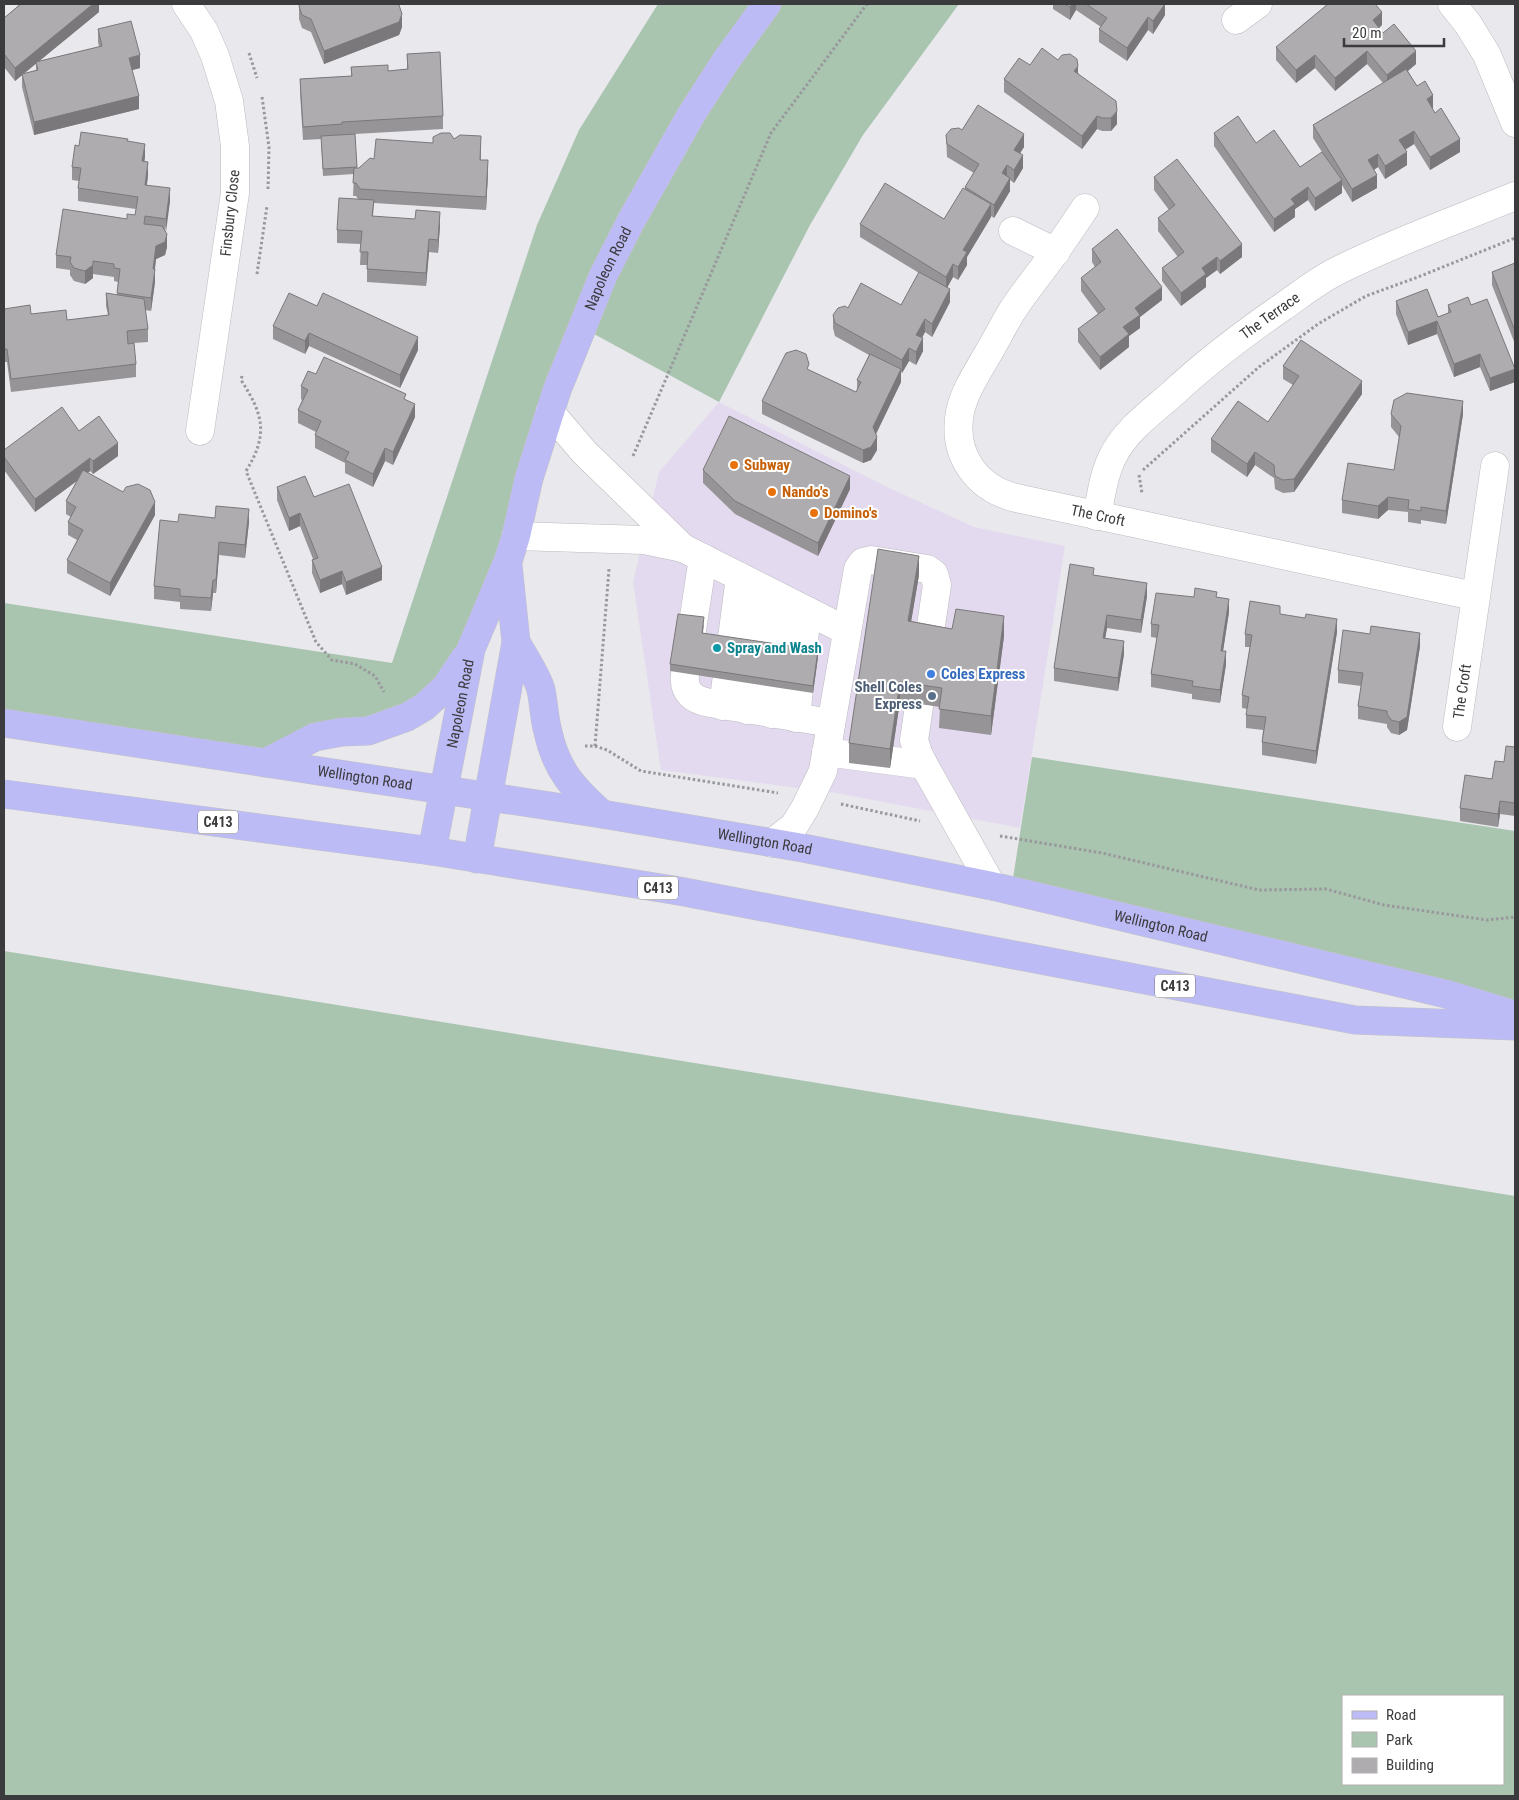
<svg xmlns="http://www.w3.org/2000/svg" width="1519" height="1800" font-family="'Roboto Condensed',sans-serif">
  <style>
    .commercial { fill: #e4daef }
    .green { fill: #a9c4af; fill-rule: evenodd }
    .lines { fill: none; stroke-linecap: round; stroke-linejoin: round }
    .minor-casing { stroke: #bbbbc0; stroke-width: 29 }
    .major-casing { stroke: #c4c4c4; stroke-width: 29 }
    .path { stroke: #99989c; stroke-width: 3; stroke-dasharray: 2.5 2.5; stroke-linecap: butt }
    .minor { stroke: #fff; stroke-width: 28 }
    .major { stroke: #bcbbf6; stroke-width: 28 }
    .wall { fill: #969496; fill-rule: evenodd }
    .shaded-wall { fill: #7a787a }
    .building { fill: #afacaf; stroke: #7a787a }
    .food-dot { fill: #e8710a; stroke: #fff; stroke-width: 2 }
    .culture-dot { fill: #0f9aa8; stroke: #fff; stroke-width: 2 }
    .shop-dot { fill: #3f7fe0; stroke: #fff; stroke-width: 2 }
    .service-dot { fill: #5c6f8a; stroke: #fff; stroke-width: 2 }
    .labels { text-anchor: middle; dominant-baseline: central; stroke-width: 4; stroke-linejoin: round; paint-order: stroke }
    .shield { fill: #fff; stroke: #767576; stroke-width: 1 }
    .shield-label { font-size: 14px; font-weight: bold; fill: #3b3a3c }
    .street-label { font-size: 15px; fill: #3b3a3c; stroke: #fff }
    .food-label { font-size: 15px; font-weight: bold; fill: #c56008; stroke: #fff; text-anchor: start }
    .culture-label { font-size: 15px; font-weight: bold; fill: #0d838f; stroke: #fff; text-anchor: start }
    .shop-label { font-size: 15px; font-weight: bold; fill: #366cbe; stroke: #fff; text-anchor: start }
    .service-label { font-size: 15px; font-weight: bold; fill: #4e5e75; stroke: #fff; text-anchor: end }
  </style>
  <rect width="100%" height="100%" fill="#e8e8ed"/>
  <path class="commercial" d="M719,402L887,487L974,527L1065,546L1020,828L836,793L661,770L633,582L659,472Z"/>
  <g class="green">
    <path d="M658,4H959L863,135L810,225L719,402L583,328L446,687L265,763L4,723V603L392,663L537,225L579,130Z"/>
    <path d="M1032,757L1515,831V1015L1011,891Z"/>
    <path d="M4,951L1515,1196V1796H4ZM1343,1696H1503V1784H1343Z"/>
  </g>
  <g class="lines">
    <defs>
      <g id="minor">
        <path d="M186,4L204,31L215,56L229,101L235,146V193L200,431"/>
        <path d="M1452,4L1468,24L1487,55L1515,123"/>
        <path d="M1236,20L1258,4"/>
        <path id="s1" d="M1085,208C1075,223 1065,238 1055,252C1041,272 1025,291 1012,311C1003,326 995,342 986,357C976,374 964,393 960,412C952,454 976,488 1016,498L1474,596"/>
        <path d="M1013,231L1056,252"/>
        <path d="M550,412L584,452L683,548L847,631"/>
        <path id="s2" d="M1097,516C1101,497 1103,476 1112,458C1124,432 1150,413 1171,395C1205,363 1242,335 1281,308C1300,295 1319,279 1341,269C1397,241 1457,220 1515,196"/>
        <path d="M516,536L644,540L683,548"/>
        <path d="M703,558L685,675C683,693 694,700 710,703L831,723"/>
        <path d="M723,706L740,577"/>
        <path d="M747,710L762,589"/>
        <path d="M772,714L785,600"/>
        <path d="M796,718L807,611"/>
        <path id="s3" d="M1457,727L1495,466"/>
        <path d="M826,752L924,765"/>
        <path d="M772,843L794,826L805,808L823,771L858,569L863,562L871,560L927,569L934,574L937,585L914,740L918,753L924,765L992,886"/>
      </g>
      <g id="major">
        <path d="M516,642C523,655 538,677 541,690C544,704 544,718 548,732C556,770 574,789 602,814"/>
        <path id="s4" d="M4,723L602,814L803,848L992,886L1446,994L1515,1015"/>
        <path d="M265,763L315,737L342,732L368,731L407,717L424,707L446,687L465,658"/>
        <path d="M4,794L432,851L679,891L1355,1020L1515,1026"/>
        <path id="s5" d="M432,851L471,649L508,561L516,536L529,478L557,390L603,276L631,221L691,115L725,62L767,4"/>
        <path d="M477,859L516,642L508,565"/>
      </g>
    </defs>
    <use href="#minor" class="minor-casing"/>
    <use href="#major" class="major-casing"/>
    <g class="path">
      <path d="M249,53L257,78"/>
      <path d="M262,97L269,147L268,190"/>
      <path d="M257,274L267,206"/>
      <path d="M242,376L241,380C263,414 269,434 246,471L316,642L332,660L355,664L375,676L384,692"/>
      <path d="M633,456L771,133L867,4"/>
      <path d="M1143,470L1259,367L1318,324L1366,296L1418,277L1515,238"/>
      <path d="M1139,475L1142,493"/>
      <path d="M585,746H595L607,750L641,771L778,793"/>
      <path d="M595,746L609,569"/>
      <path d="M841,804L920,821"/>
      <path d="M1000,836L1102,853L1259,890L1326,889L1384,905L1487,920L1515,917"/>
    </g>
    <use href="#minor" class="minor"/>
    <use href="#major" class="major"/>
  </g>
  <g class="wall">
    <path d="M20,4H99V12L39,61L99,47L98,42V29L140,68L132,70L139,109L34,135L22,87V75L15,81L4,67V18ZM36,63V70L23,74Z"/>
    <path d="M1053,4H1165V15L1153,34L1148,30L1127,61L1099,42V29L1101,27L1076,10L1070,20L1053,9Z"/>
    <path d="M299,6L402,27L399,35L324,64L311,32L302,28L299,19Z"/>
    <path d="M1382,25L1379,28L1383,33L1416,64L1408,71L1417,86L1433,108L1432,109L1460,152L1430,170L1414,144L1405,150L1407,165L1385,179L1378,167L1374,170L1377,188L1352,202L1342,185V193L1315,211L1308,200L1295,209V217L1274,232L1214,146V133L1256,143L1300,167L1322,152L1313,138V125L1383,83L1367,64L1335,91L1315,68L1296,83L1276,60V47Z"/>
    <path d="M407,54L443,116V129L355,134L357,168H359L374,159L433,143L454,139L481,149V160L488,173L486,210L374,203L373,216L440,225L438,253L429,252L426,286L367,282V265H360L361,244L337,243V230L358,199L356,196H353L354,174L323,176L321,139L303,140L300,92V79L351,76V67L388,71L407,69Z"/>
    <path d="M1030,65L1078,73L1117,124L1111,131H1102L1097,129L1082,149L1004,92V79Z"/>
    <path d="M962,130L1024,147L1020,153L1023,168L1014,183L1010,180V191L994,218L991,216V217L967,257V265L958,280L953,277L947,287L950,302L932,337L925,332L922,338L923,351L916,365L909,361L902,373L901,372V382L876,434L877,450L871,460L863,463L762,414V401L809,370L856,392L857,390V380L869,355L835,336L833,328V315L848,308L901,305L919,273L860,237V224L944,219L965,189V187L974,173L947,157L946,135Z"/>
    <path d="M128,142L145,157L144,162L148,175L147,185L170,201L165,232L167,247L165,255L156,259L155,269V282L151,311L145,310L148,329V342L134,343L136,364V377L11,392L7,362H4V309L67,320L108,315L106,306V293L117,295L118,282L114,281V277L93,274V278L85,284L74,281L70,275V270L56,268V255L135,215L136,209L78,201V188L79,181L72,180V167L79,146Z"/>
    <path d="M1154,177L1242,257L1220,274L1217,270L1206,278V287L1181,306L1162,281V268L1178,257L1158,231V218L1169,210L1154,190Z"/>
    <path d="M1092,249L1162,300L1140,317V328L1129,336V347L1100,370L1078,342V329L1098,314L1081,291V278L1095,267L1092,262Z"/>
    <path d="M1515,263V344L1492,285V272Z"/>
    <path d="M1396,301L1438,317L1448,313V305H1471L1515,382L1490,391L1480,367L1454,377L1437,334L1408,345L1396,314Z"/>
    <path d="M317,306L418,350L400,388L309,346L305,354L273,339V326Z"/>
    <path d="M1283,366L1362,394L1294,492L1283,493L1275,489L1274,478L1255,465L1247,477L1211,452V439L1268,422L1293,385L1283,379Z"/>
    <path d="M301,386L406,400L415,417L393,465L385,461L373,487L345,473V463L315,448V435L316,432L298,423V410L302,400L301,399Z"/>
    <path d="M1391,414H1463L1446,524L1421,520V524L1408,522V512L1388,510L1378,519L1342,513V500L1394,470L1399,437L1391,427Z"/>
    <path d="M79,431L118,456L93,474L90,471L88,473L155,515L110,596L67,573V560L77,540L68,535V522L71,517L66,514V501L77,481L35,512L4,470V450Z"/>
    <path d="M703,470L850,489L818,556L735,514L703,483Z"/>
    <path d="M277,487L314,497L382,580L346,595L342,584L320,593L312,573V560L313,559L300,526L289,531L277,500Z"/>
    <path d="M249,522L245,558L219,555L216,593H213L211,611L180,609V602L154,599V586Z"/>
    <path d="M919,575L911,621L952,629L1004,636L991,735L939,728L940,707L900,701L890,768L849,763V743Z"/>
    <path d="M1094,575L1147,596L1141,633L1107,628L1105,638L1124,654L1118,691L1054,681V668Z"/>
    <path d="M1194,597H1217L1229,612L1223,651L1226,664L1220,703L1192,699V694L1151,687V674L1157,638L1151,637V624Z"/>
    <path d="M1280,614L1337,632L1316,764L1262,755V742L1263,730L1246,728V715L1247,709L1242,708V695L1250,647H1245V634Z"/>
    <path d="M704,624L703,633L818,657L813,693L670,671V664Z"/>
    <path d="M1420,646L1407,730L1399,735L1391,733L1387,727V724L1358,719V706L1361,686L1338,683V670Z"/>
    <path d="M1515,747V816L1500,814L1498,827L1460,821V808L1492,779Z"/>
  </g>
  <g class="shaded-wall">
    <path d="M93,4H99V12L15,81V68Z"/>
    <path d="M1072,4H1076V10L1070,20V7Z"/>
    <path d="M1165,4V15L1153,34V21Z"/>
    <path d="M1382,12V25L1373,33V20Z"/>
    <path d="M402,14V27L399,35L324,64V51Z"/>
    <path d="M1148,17V30L1127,61V48Z"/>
    <path d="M1367,51V64L1335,91V78Z"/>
    <path d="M1416,51V64L1387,88V75Z"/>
    <path d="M140,55V68L129,71V58Z"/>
    <path d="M1315,55V68L1296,83V70Z"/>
    <path d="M1078,66V79L1074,71Z"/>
    <path d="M1433,95V108L1427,112V99Z"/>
    <path d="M139,96V109L34,135V122Z"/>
    <path d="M1117,111V124L1111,131V118Z"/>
    <path d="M1097,116V129L1082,149V136Z"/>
    <path d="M1414,131V144L1399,153V140Z"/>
    <path d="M1024,134V147L1014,163V150Z"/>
    <path d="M1460,139V152L1430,170V157Z"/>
    <path d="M145,144V157L142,174V161Z"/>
    <path d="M1407,152V165L1385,179V166Z"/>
    <path d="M1378,154V167L1368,173V160Z"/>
    <path d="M1023,155V168L1014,183V170Z"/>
    <path d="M488,160V173L486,210V197Z"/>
    <path d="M148,162V175L145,198V185Z"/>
    <path d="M1007,165V178L1002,173Z"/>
    <path d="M1377,175V188L1352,202V189Z"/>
    <path d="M1010,178V191L994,218V205Z"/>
    <path d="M1342,180V193L1315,211V198Z"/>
    <path d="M1308,187V200L1295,209V217L1274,232V219L1291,199Z"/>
    <path d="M170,188V201L166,232V219Z"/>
    <path d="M991,204V217L967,257V265L958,280V267L963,250Z"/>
    <path d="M440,212V225L438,253V240Z"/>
    <path d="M167,234V247L165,255L156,259L153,282V269L156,246Z"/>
    <path d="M429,239V252L426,286V273Z"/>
    <path d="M1242,244V257L1220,274V261Z"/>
    <path d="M1217,257V270L1206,278V287L1181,306V293L1202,268Z"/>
    <path d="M93,261V278L85,284V271Z"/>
    <path d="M953,264V277L946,290V277Z"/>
    <path d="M155,269V282L151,311V298Z"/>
    <path d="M1162,287V300L1140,317V328L1129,336V347L1100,370V357L1123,327L1135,308Z"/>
    <path d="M950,289V302L932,337V324Z"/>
    <path d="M925,319V332L916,348V335Z"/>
    <path d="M1437,321V334L1408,345V332Z"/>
    <path d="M309,333V346L305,354V341Z"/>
    <path d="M418,337V350L400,388V375Z"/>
    <path d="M923,338V351L916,365V352Z"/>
    <path d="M909,348V361L902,373V360Z"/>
    <path d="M1480,354V367L1454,377V364Z"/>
    <path d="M901,369V382L873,440V427Z"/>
    <path d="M1515,369V382L1490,391V378Z"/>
    <path d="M1362,381V394L1294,492V479Z"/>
    <path d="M1463,401V414L1446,524V511Z"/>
    <path d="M415,404V417L393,465V452Z"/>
    <path d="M877,437V450L871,460L863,463V450Z"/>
    <path d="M118,443V456L93,474V461Z"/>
    <path d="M385,448V461L373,487V474Z"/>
    <path d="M1255,452V465L1247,477V464Z"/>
    <path d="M90,458V471L35,512V499Z"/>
    <path d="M850,476V489L818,556V543Z"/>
    <path d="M1388,497V510L1378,519V506Z"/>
    <path d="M155,502V515L110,596V583Z"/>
    <path d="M249,509V522L245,558V545Z"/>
    <path d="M300,513V526L289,531V518Z"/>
    <path d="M219,542V555L216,593V580Z"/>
    <path d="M919,556V575L908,640V621Z"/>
    <path d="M382,567V580L346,595V582Z"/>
    <path d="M342,571V584L320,593V580Z"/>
    <path d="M213,580V593L211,611V598Z"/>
    <path d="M1147,583V596L1141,633V620Z"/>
    <path d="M1229,599V612L1221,664V651Z"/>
    <path d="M1107,615V628L1103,651V638Z"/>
    <path d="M1004,616V636L991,735V716Z"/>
    <path d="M1337,619V632L1316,764V751Z"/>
    <path d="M1420,633V646L1407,730L1399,735V722Z"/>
    <path d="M1124,641V654L1118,691V678Z"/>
    <path d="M818,650V657L813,693V686Z"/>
    <path d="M1226,651V664L1220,703V690Z"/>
    <path d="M900,682V701L890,768V749Z"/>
    <path d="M1500,801V814L1498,827V814Z"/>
  </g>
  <g class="building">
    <path d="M21,4H93L15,68L4,54V18Z"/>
    <path d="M300,4H396L399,5L402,14L399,22L324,51L311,19L302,15L299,6Z"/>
    <path d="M1064,4H1072L1070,7Z"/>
    <path d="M1086,4H1165L1153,21L1148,17L1127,48L1099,29L1107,18Z"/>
    <path d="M1328,4H1375L1382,12L1373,20L1383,33L1394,24L1416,51L1387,75L1367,51L1335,78L1315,55L1296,70L1276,47Z"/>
    <path d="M131,21L140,55L129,58L139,96L34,122L22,74L38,70L36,62L102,46L98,29Z"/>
    <path d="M1042,48L1058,60L1062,55L1070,54L1077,59L1078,66L1074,71L1116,101L1117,111L1111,118H1102L1097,116L1082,136L1004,79L1019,58L1030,65Z"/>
    <path d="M440,52L443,116L342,122V124L303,127L300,79L352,76L351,67L388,65V71L408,69L407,54Z"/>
    <path d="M1406,69L1417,86L1425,81L1433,95L1427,99L1435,113L1441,108L1460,139L1430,157L1414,131L1399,140L1407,152L1385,166L1378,154L1368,160L1377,175L1352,189L1313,125Z"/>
    <path d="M978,105L1024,134L1014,150L1023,155L1014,170L1007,165L1002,173L1010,178L994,205L965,187L979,164L947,144L946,135L951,129L959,128L962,130Z"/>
    <path d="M1238,116L1256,143L1274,130L1300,167L1322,152L1342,180L1315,198L1308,187L1291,199L1295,204L1274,219L1214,133Z"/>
    <path d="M81,132L128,139L127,141L145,144L142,161L148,162L145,185L170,188L166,219L145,216L144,224L162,226L167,234L165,242L156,246L153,269H155L151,298L117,293L120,269L114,268V264L93,261V265L85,271L74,268L70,262L71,257L56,255L63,209L127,219V214L135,215L138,197L78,188L81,168L72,167L75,145L79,146Z"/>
    <path d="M441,133H450L454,139L460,135L481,136L480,160H488L486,197L360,189L356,183H353L354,168H359L370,158L374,159L376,139L433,143V137Z"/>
    <path d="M355,134L357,167L323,169L321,136Z"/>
    <path d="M1177,159L1242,244L1220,261L1217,257L1202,268L1206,274L1181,293L1162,268L1184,252L1158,218L1175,205L1154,177Z"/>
    <path d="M885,183L944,219L963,188L991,204L963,250L967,252L958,267L953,264L946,277L860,224Z"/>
    <path d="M339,198L374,200L372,216L415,219L416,210L440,212L438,240L429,239L426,273L367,269L368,252H360L362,231L337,230Z"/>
    <path d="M1117,229L1162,287L1135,308L1140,315L1123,327L1129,334L1100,357L1078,329L1105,309L1081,278L1101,262L1092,249Z"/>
    <path d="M1515,263V331L1492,272Z"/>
    <path d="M919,272L950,289L932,324L925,319L916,335L923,338L916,352L909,348L902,360L835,323L833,315L838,308L845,306L848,308L861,283L901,305Z"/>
    <path d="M1427,289L1438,317L1451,312L1448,305L1468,297L1471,305L1487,299L1515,369L1490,378L1480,354L1454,364L1437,321L1408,332L1396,301Z"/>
    <path d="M106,293L144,299L148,329L127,331L128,344L134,343L136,364L11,379L7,349H4V309L30,305L31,314L66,310L67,320L109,315Z"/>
    <path d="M289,293L317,306L323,293L418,337L400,375L309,333L305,341L273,326Z"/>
    <path d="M1301,340L1362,381L1294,479L1283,480L1275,476L1274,465L1255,452L1247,464L1211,439L1238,401L1268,422L1299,376L1283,366Z"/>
    <path d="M796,350L806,354L809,364L807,369L856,392L861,382L857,380L870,354L901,369L873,427L877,437L871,447L863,450L762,401L786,353Z"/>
    <path d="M324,357L406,394L404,399L415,404L393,452L385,448L373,474L345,460L349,452L315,435L321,421L298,410L308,390L301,386L308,371L316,374Z"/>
    <path d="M1407,393L1463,401L1446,511L1421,507V511L1408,509L1409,500L1388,497L1378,506L1342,500L1348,463L1394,470L1401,426L1391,414L1394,400Z"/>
    <path d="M62,407L79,431L99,416L118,443L93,461L90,458L35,499L4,457V450Z"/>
    <path d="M729,416L850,476L818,543L735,501L703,470Z"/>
    <path d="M83,470L123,492L126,487L138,484L150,490L155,502L110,583L67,560L83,530L68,522L76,507L66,501Z"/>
    <path d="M305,476L314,497L349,484L382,567L346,582L342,571L320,580L312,560L318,558L300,513L289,518L277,487Z"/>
    <path d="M216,506L249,509L245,545L219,542L216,580H213L211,598L180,596V589L154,586L160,520L178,522L179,514L215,518Z"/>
    <path d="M878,549L919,556L908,621L952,629L956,609L1004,616L991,716L939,709L942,688L900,682L890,749L849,743Z"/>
    <path d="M1070,564L1094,568L1093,575L1147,583L1141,620L1107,615L1103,638L1124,641L1118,678L1054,668Z"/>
    <path d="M1195,588L1217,592L1216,597L1229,599L1221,651H1226L1220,690L1192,686L1193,681L1151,674L1159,625L1151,624L1156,593L1194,597Z"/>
    <path d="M1250,601L1280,606V614L1305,618L1306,614L1337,619L1316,751L1262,742L1266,717L1246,715L1249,697L1242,695L1252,635L1245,634Z"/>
    <path d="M678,614L704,617L702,633L818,650L813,686L670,664Z"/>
    <path d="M1371,626L1420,633L1407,717L1399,722L1391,720L1387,714V711L1358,706L1363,673L1338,670L1343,630L1370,634Z"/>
    <path d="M1506,746L1515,747V803L1500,801L1498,814L1460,808L1465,775L1492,779L1495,761L1504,762Z"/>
  </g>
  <g class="food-dot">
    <circle cx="734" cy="465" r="5"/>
    <circle cx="772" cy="492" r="5"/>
    <circle cx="814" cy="513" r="5"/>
  </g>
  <circle class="culture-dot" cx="717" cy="648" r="5"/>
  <circle class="shop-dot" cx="931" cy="674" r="5"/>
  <circle class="service-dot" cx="932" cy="696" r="5"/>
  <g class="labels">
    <g class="shield">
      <rect x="198" y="810.5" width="40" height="23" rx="4"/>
      <rect x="638" y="876.5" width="40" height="23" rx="4"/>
      <rect x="1155" y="974.5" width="40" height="23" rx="4"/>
    </g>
    <g class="shield-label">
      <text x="218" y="822">C413</text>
      <text x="658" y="888">C413</text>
      <text x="1175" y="986">C413</text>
    </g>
    <g class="street-label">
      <text transform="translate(230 213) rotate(-84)">Finsbury Close</text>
      <text stroke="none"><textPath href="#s5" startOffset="611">Napoleon Road</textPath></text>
      <text stroke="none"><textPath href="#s2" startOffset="274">The Terrace</textPath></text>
      <text stroke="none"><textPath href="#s1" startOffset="438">The Croft</textPath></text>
      <text stroke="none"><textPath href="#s3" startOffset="36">The Croft</textPath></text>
      <text stroke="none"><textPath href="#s5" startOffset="150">Napoleon Road</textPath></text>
      <text stroke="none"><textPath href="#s4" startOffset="365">Wellington Road</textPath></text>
      <text stroke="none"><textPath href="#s4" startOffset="770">Wellington Road</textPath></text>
      <text stroke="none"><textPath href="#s4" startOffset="1175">Wellington Road</textPath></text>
    </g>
    <g class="food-label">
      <text x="744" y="465">Subway</text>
      <text x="782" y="492">Nando's</text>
      <text x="824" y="513">Domino's</text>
    </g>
    <g class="culture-label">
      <text x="727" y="648">Spray and Wash</text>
    </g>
    <g class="shop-label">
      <text x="941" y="674">Coles Express</text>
    </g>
    <g class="service-label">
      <text x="922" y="687">Shell Coles<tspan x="922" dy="17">Express</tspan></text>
    </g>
  </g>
  <rect width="1519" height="1800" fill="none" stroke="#3b3a3c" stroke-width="10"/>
  <rect x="1342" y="1695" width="162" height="90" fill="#ffffff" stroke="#b1b0b1"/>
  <rect x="1352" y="1711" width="25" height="8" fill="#bcbbf6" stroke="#b1b0b1"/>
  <text x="1386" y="1720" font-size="15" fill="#3b3a3c">Road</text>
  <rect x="1352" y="1732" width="25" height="15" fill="#a9c4af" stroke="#b1b0b1"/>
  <text x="1386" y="1745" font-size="15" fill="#3b3a3c">Park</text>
  <rect x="1352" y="1758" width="25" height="15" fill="#afacaf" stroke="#b1b0b1"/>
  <text x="1386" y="1770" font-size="15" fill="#3b3a3c">Building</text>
  <path d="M1344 38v8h100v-8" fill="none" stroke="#3b3a3c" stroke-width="2.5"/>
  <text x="1352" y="38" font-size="15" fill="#3b3a3c" stroke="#ffffff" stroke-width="4" paint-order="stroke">20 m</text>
</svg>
